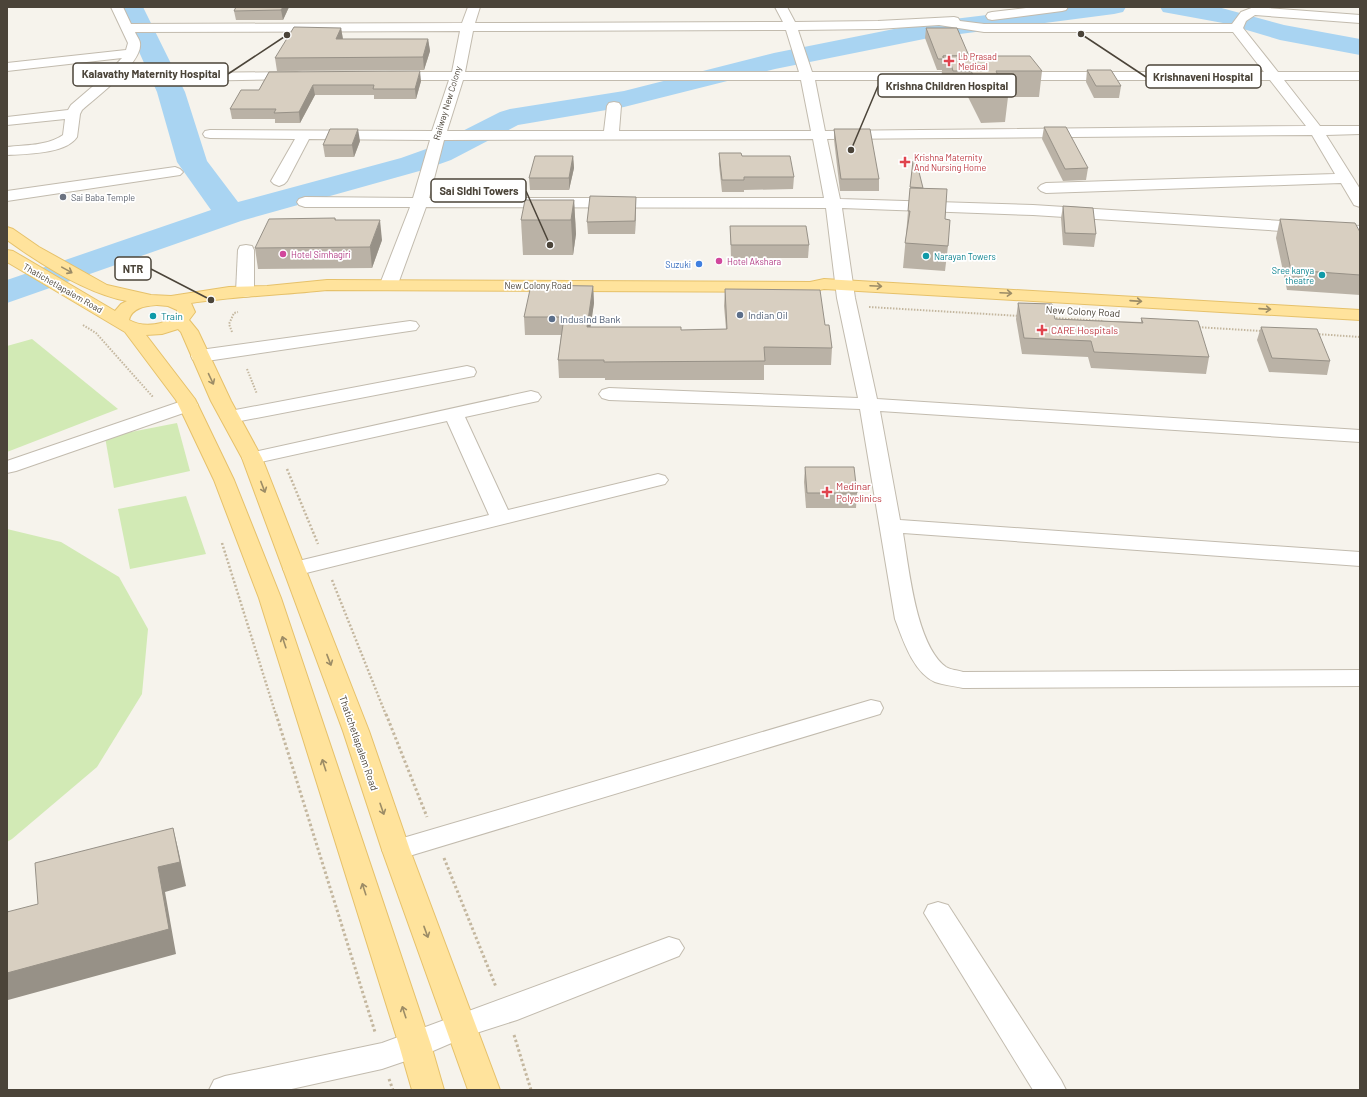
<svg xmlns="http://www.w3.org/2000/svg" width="1367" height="1097" font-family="Barlow,sans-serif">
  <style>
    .green { fill: #d2eab5 }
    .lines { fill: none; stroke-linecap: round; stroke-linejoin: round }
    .river { fill: #a9d4f2; fill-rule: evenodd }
    .minor-casing { stroke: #c2bbae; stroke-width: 2 }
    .major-casing { stroke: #e6c16a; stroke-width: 2 }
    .path-far2 { stroke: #c4b79f; stroke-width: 2; stroke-dasharray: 1.5 1.5; stroke-linecap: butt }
    .path-far1 { stroke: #c4b79f; stroke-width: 2.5; stroke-dasharray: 2 2; stroke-linecap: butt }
    .path { stroke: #c4b79f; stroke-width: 3; stroke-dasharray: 2.5 2.5; stroke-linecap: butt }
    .minor { fill: #fff; fill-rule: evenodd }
    .major { fill: #ffe39c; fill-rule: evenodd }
    .wall { fill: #bab2a6 }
    .shaded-wall { fill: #979187 }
    .building { fill: #d8cfc1; stroke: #979187 }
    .oneway { stroke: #9c8c66 }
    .health-dot { fill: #e0444e; stroke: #fff; stroke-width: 1.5 }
    .worship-dot { fill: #6b7280; stroke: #fff; stroke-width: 1.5 }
    .hotel-dot { fill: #d1479c; stroke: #fff; stroke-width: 1.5 }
    .culture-dot { fill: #0f9aa8; stroke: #fff; stroke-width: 1.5 }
    .shop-dot { fill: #3f7fe0; stroke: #fff; stroke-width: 1.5 }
    .service-dot { fill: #5c6f8a; stroke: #fff; stroke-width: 1.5 }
    .labels { text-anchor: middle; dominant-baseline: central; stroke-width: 3.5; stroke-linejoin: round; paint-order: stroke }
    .far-health-label { font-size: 9px; fill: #be3a42; stroke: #fff; text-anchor: start }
    .far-street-label { font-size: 9px; fill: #4b4439; stroke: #fff }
    .far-worship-label { font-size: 9px; fill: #5b616d; stroke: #fff; text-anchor: start }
    .far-hotel-label { font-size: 9px; fill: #b23c85; stroke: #fff; text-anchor: start }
    .far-culture-label { font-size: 9px; fill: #0d838f; stroke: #fff; text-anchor: start }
    .far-shop-label { font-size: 9px; fill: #366cbe; stroke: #fff; text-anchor: end }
    .street-label { font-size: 10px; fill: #4b4439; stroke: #fff }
    .service-label { font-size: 10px; fill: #4e5e75; stroke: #fff; text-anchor: start }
    .culture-label { font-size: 10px; fill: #0d838f; stroke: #fff; text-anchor: start }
    .health-label { font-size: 10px; fill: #be3a42; stroke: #fff; text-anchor: start }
    .leader { fill: none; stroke: #4b4439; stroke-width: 1.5 }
    .callout-dot { fill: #4b4439; stroke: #fff; stroke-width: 1.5 }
    .callout { fill: #fff; stroke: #4b4439; stroke-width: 1.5 }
    .callout-label { font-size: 11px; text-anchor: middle; font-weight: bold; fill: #4b4439 }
  </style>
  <rect width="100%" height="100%" fill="#f6f3ec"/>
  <g class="green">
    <path d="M32,339L118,409L7,452V346Z"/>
    <path d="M177,423L190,471L114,488L105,437Z"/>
    <path d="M186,496L206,554L130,569L118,509Z"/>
    <path d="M7,529L61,542L119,577L148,629L142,694L97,767L12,839L7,842Z"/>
  </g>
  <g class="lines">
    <g class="river">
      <path d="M119,7H143L185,92L207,161L238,202L401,158L429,148L500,112L510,109L624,91L774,53L929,22L1054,7H1126L1123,12L1114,14L929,38L775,69L624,107L518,125L451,160L423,170L241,221L7,303V280L211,210L177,162L157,92Z"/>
      <path d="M1160,7H1218L1284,25L1360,39V55L1280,40L1223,23L1163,12Z"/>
    </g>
    <defs>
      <g id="minor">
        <path d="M111,7H123L131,24L462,23L468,7H480L475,23L783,22L775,7H787L795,22L878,21L954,17L958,18L960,21L984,24H1232L1241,12L1254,7L1360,15V23L1255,15L1246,21L1243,28L1278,72H1360V80H1284L1320,126H1360V134L1326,135L1360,189V207L1354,205L1341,183L1046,193L1041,191L1038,188L1041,185L1046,183L1335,174L1312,135L827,139L840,199L1033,205L1360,226V236L1033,215L842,208L855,298L877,399L1360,430V442L880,411L900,520L1360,552V566L903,533C909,568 916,645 946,667C951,670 957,670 963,672L1360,670V686L963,688C954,686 944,685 935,682C913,672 903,640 895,619L860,409L609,400L602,398L599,394L602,390L609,388L858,398L837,298L826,208L426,207L398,284L395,288L389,289L383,288L380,284L410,207H305L299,205L297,202L299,199L305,197L413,198L430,140L309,139L287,181L284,184L279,186L274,184L271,181L295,139L210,138L205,137L203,134L205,131L210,130L432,131L449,80H391L386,79L384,76L386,73L391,72H452L460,31L135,32C136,35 140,40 140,43C143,63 96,97 82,110L80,114L77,137C66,154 26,154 7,155V147C25,145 47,146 63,135L65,119L7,125V117L68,110L71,105L106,75L122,58L7,71V63L126,50L128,43ZM939,25L984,32H1233L1264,72H1011L1006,73L1004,76L1006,79L1011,80H1270L1306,126L825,131L815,80H971L976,79L978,76L976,73L971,72H812L798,30L878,29ZM786,30L799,72H465L473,31ZM463,80H801L811,131H619L621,106L619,103L614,102L609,103L607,106L604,131H447ZM813,139L824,198H429L444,140Z"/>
        <path d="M1034,7H1068L1066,10L1062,11L992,20L988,19L986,16L988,13L992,12Z"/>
        <path d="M297,72L302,73L304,76L302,79L184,81L179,80L177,77L179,74L184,73Z"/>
        <path d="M175,167L180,169L183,172L180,175L7,201V191Z"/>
        <path d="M246,245L252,246L254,250V292L251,296L245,297L239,296L236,292L238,250L240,246Z"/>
        <path d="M410,321L416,322L419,326L416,330L200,362L193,360L191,356L193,352L200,350Z"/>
        <path d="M467,366L474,368L476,372L474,376L230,423L223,421L220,417L223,413L230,411Z"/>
        <path d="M531,391L538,393L541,397L538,401L465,417L508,510L658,474L665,476L668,480L665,484L294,576L286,574L283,569L286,564L489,515L447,421L252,464L245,462L242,458L245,454Z"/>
        <path d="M188,399L195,401L198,405L195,409L16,471L7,473V461Z"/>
        <path d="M871,700L880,702L883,708L880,714L396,860L386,857L382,850L386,843Z"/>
        <path d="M938,902L948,905L1061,1080L1066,1090H1033L924,913L928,905Z"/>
        <path d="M669,937L679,940L684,948L679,956L517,1020L470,1035L426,1054L382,1069L287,1090H209L214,1080L225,1076L382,1043Z"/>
      </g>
      <path id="major" d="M7,227L13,229L39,247L107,285L151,295L171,296L229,287L267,286L327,280L810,282L824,279L1360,310V320L824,289L810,292L327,290C282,295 236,296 191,303L195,312L189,320L198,331L231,401L262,458L369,731L410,850L500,1090H468L382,850L343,731L242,458L211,401L181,332L178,329L162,334L146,335L195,399L234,480L281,598L431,1045L444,1090H412L399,1045L259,598L214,480L176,400L125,332L7,262V250L13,251L115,311L121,304L127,301C87,294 39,263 7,240ZM157,305L168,306L177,310V312C167,326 143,328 129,320C132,307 147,306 157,305Z"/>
    </defs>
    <use href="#minor" class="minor-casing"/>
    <use href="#major" class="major-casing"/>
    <g class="path-far2">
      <path d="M869,307L1020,316"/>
      <path d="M1053,318L1104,321"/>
      <path d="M83,325L96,333L153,397"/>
      <path d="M1196,327L1261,331"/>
      <path d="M232,332L229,324L234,313L238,312"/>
      <path d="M1316,334L1360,337"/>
      <path d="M247,369L257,394"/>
    </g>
    <g class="path-far1">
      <path d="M287,469L318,544"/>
      <path d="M222,543L276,715"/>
      <path d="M332,580L386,715"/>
    </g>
    <g class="path">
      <path d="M276,714L375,1032"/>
      <path d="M386,714L427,817"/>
      <path d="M444,858L496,987"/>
      <path d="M514,1035L531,1090"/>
      <path d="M389,1079L393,1090"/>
    </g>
    <use href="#minor" class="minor"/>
    <use href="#major" class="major"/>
  </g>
  <g class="wall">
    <path d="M236,7H289L283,20H236L234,11Z"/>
    <path d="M341,28L343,39H428L430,51L424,70L277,71L275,58Z"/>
    <path d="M926,28L969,56L1042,71L1039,97H1008L1005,122L981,123L968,97H951L948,90H944L941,82L942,70H937L925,38Z"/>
    <path d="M1087,70L1121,86L1119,98H1094L1086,82Z"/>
    <path d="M269,72L421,81L416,99H374V95H315L300,123H275V119H232L230,109L259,90Z"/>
    <path d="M1044,127L1088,168L1086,180L1063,181L1042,139Z"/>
    <path d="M834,129L879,179V191H840L834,140Z"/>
    <path d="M360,141L354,157H325L323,145Z"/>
    <path d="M719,153L742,156L794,177L793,189L744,190V192H722L719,165Z"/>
    <path d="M573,156L574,168L569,190H530L529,178Z"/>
    <path d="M913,161L922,188L945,219L948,246L945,271L903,268L906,236V235L908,211Z"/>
    <path d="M636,197L635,234H588L587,222Z"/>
    <path d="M574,200L576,234L573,255H523L521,220Z"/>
    <path d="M1063,206L1096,234L1094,247L1063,245L1061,218Z"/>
    <path d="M335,218L336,220L382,240L372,268L258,269L255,248Z"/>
    <path d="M1280,219L1360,232V295L1287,290L1276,238Z"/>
    <path d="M730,226L809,245L808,258H731Z"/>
    <path d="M593,286L594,303L590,327L681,330L726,329L724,306L725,289L825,325L832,348L831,365H764V380H605V378H559L558,360L561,335H525L524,317Z"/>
    <path d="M1018,303L1055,319L1141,322V318L1209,357L1206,374L1091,368L1088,357L1022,354L1016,319Z"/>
    <path d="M1261,327L1330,361L1327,375L1269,372L1257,340Z"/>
    <path d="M805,467L857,493L856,508H806L804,482Z"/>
  </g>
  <g class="shaded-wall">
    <path d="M283,7H289L283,20L281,10Z"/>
    <path d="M341,28L343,40L336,39Z"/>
    <path d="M428,39L430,51L424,70L423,57Z"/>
    <path d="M420,71L421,81L416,99L415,89Z"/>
    <path d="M313,85L315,95L300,123L299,112Z"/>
    <path d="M358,129L360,141L354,157L352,145Z"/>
    <path d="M573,156L574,168L569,190V178Z"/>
    <path d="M636,197V209L635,234V221Z"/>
    <path d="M574,200L576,234L573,255L571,220Z"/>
    <path d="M380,220L382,240L372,268L370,247Z"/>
    <path d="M593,286L594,303L588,345L587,327Z"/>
    <path d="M173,828L179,853L186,886L165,892L176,954L8,1000L7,998V973L158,867Z"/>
  </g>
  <g class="building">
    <path d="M236,7H283L281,10L234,11Z"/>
    <path d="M294,27L341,28L336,39H428L423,57L275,58Z"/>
    <path d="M926,28H957L969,56H943V59H938Z"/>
    <path d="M943,56H1030L1042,71H996L1008,96H984L971,71H953L951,64H947Z"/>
    <path d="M1087,70H1111L1121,86H1096Z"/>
    <path d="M420,71L415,89H373L374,85H313L299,112L274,113L276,109H230L241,90H259L269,72Z"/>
    <path d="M1044,127H1066L1088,168L1065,169Z"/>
    <path d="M330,129H358L352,145H323Z"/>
    <path d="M834,129H870L879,179H841Z"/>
    <path d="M719,153H741L742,156H790L794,177H744V180H722Z"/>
    <path d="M535,156H573L569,178H529Z"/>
    <path d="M916,160L923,188L910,187L913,161Z"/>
    <path d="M910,188L947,189L945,219L950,220L948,246L905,243L910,211H908Z"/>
    <path d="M590,196L636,197L635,221L587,222Z"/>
    <path d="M525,200H574L571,220H521Z"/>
    <path d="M1063,206L1093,208L1096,234L1065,233Z"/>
    <path d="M335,218V220H380L370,247L255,248L269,219Z"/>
    <path d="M1280,219L1355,223L1360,232V275L1291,270Z"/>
    <path d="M730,226H806L809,245H731Z"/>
    <path d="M531,285L593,286L587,327H681V330L727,329L725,289L820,290L825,325H829L832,348L764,347L765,361L604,362V360H558L564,317H524Z"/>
    <path d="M1018,303L1052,304L1055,319L1143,323L1141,318L1198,321L1209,357L1094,352L1091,341L1024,338Z"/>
    <path d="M1261,327L1317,329L1330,361L1272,358Z"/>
    <path d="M805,467H854L857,493H807Z"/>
    <path d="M173,828L180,862L158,867L169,929L7,973V912L38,904L35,863Z"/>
  </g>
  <defs><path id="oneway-shaft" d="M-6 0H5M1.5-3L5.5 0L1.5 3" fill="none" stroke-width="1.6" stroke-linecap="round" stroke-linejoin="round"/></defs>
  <g class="oneway">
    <use href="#oneway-shaft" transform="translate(67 270) rotate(29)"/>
    <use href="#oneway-shaft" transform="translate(876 286) rotate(3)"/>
    <use href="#oneway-shaft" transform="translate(1006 293) rotate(3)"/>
    <use href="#oneway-shaft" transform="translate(1136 301) rotate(4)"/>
    <use href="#oneway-shaft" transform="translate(1265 309) rotate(4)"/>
    <use href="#oneway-shaft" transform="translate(211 379) rotate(65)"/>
    <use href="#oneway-shaft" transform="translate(263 487) rotate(69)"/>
    <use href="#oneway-shaft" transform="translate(284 642) rotate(-108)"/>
    <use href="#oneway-shaft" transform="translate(329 660) rotate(69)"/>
    <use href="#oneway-shaft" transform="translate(324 765) rotate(-108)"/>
    <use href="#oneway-shaft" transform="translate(382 809) rotate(71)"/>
    <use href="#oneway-shaft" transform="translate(364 889) rotate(-108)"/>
    <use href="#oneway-shaft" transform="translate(426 932) rotate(70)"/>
    <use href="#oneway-shaft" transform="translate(404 1012) rotate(-108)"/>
  </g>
  <g class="health-dot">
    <path d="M947 55h4v4h4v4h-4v4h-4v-4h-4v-4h4z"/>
    <path d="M903 156h4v4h4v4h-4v4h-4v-4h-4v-4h4z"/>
    <path d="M1040 324h4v4h4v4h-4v4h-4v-4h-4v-4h4z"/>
    <path d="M825 486h4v4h4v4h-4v4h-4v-4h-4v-4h4z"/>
  </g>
  <circle class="worship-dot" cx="63" cy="197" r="4"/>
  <g class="hotel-dot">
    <circle cx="283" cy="254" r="4"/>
    <circle cx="719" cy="261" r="4"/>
  </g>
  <g class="culture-dot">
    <circle cx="926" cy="256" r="4"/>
    <circle cx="1322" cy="275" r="4"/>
    <circle cx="153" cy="316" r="4"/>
  </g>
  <circle class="shop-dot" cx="699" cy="264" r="4"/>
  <g class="service-dot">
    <circle cx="740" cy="315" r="4"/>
    <circle cx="552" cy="319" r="4"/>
  </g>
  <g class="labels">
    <g class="far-health-label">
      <text x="958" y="56">Lb Prasad<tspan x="958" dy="10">Medical</tspan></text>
      <text x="914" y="157">Krishna Maternity<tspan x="914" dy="10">And Nursing Home</tspan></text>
    </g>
    <g class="far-street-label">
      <text transform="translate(447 103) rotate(-73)">Railway New Colony</text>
      <text x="538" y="285">New Colony Road</text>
      <text transform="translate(63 288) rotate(30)">Thatichetlapalem Road</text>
    </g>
    <g class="far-worship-label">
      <text x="71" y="197">Sai Baba Temple</text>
    </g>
    <g class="far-hotel-label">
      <text x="291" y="254">Hotel Simhagiri</text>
      <text x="727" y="261">Hotel Akshara</text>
    </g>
    <g class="far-culture-label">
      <text x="934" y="256">Narayan Towers</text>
      <text x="1314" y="270" text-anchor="end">Sree kanya<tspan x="1314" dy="10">theatre</tspan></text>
    </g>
    <g class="far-shop-label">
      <text x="691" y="264">Suzuki</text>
    </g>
    <g class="street-label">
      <text transform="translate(1083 311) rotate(3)">New Colony Road</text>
      <text transform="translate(359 743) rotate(71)">Thatichetlapalem Road</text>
    </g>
    <g class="service-label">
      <text x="748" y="315">Indian Oil</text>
      <text x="560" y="319">IndusInd Bank</text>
    </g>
    <g class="culture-label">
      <text x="161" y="316">Train</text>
    </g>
    <g class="health-label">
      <text x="1051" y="330">CARE Hospitals</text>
      <text x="836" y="486">Medinar<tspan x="836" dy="12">Polyclinics</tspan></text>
    </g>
  </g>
  <path class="leader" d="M287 35L228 74M1081 34L1146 77M851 150L878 86M550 245L526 191M211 300L151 269"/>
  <g class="callout-dot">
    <circle cx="287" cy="35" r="4"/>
    <circle cx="1081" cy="34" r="4"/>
    <circle cx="851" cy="150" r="4"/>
    <circle cx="550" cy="245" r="4"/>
    <circle cx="211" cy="300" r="4"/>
  </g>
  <g class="callout">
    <rect x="73" y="63" width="155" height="23" rx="4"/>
    <rect x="1146" y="65" width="115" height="23" rx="4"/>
    <rect x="878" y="74" width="138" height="23" rx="4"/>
    <rect x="431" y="179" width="95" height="23" rx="4"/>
    <rect x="115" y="257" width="36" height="23" rx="4"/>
  </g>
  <g class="callout-label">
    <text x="151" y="78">Kalavathy Maternity Hospital</text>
    <text x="1203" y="81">Krishnaveni Hospital</text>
    <text x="947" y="90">Krishna Children Hospital</text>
    <text x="479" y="195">Sai SIdhi Towers</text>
    <text x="133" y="273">NTR</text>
  </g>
  <rect width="1367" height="1097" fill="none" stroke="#4b4439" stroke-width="16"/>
</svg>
